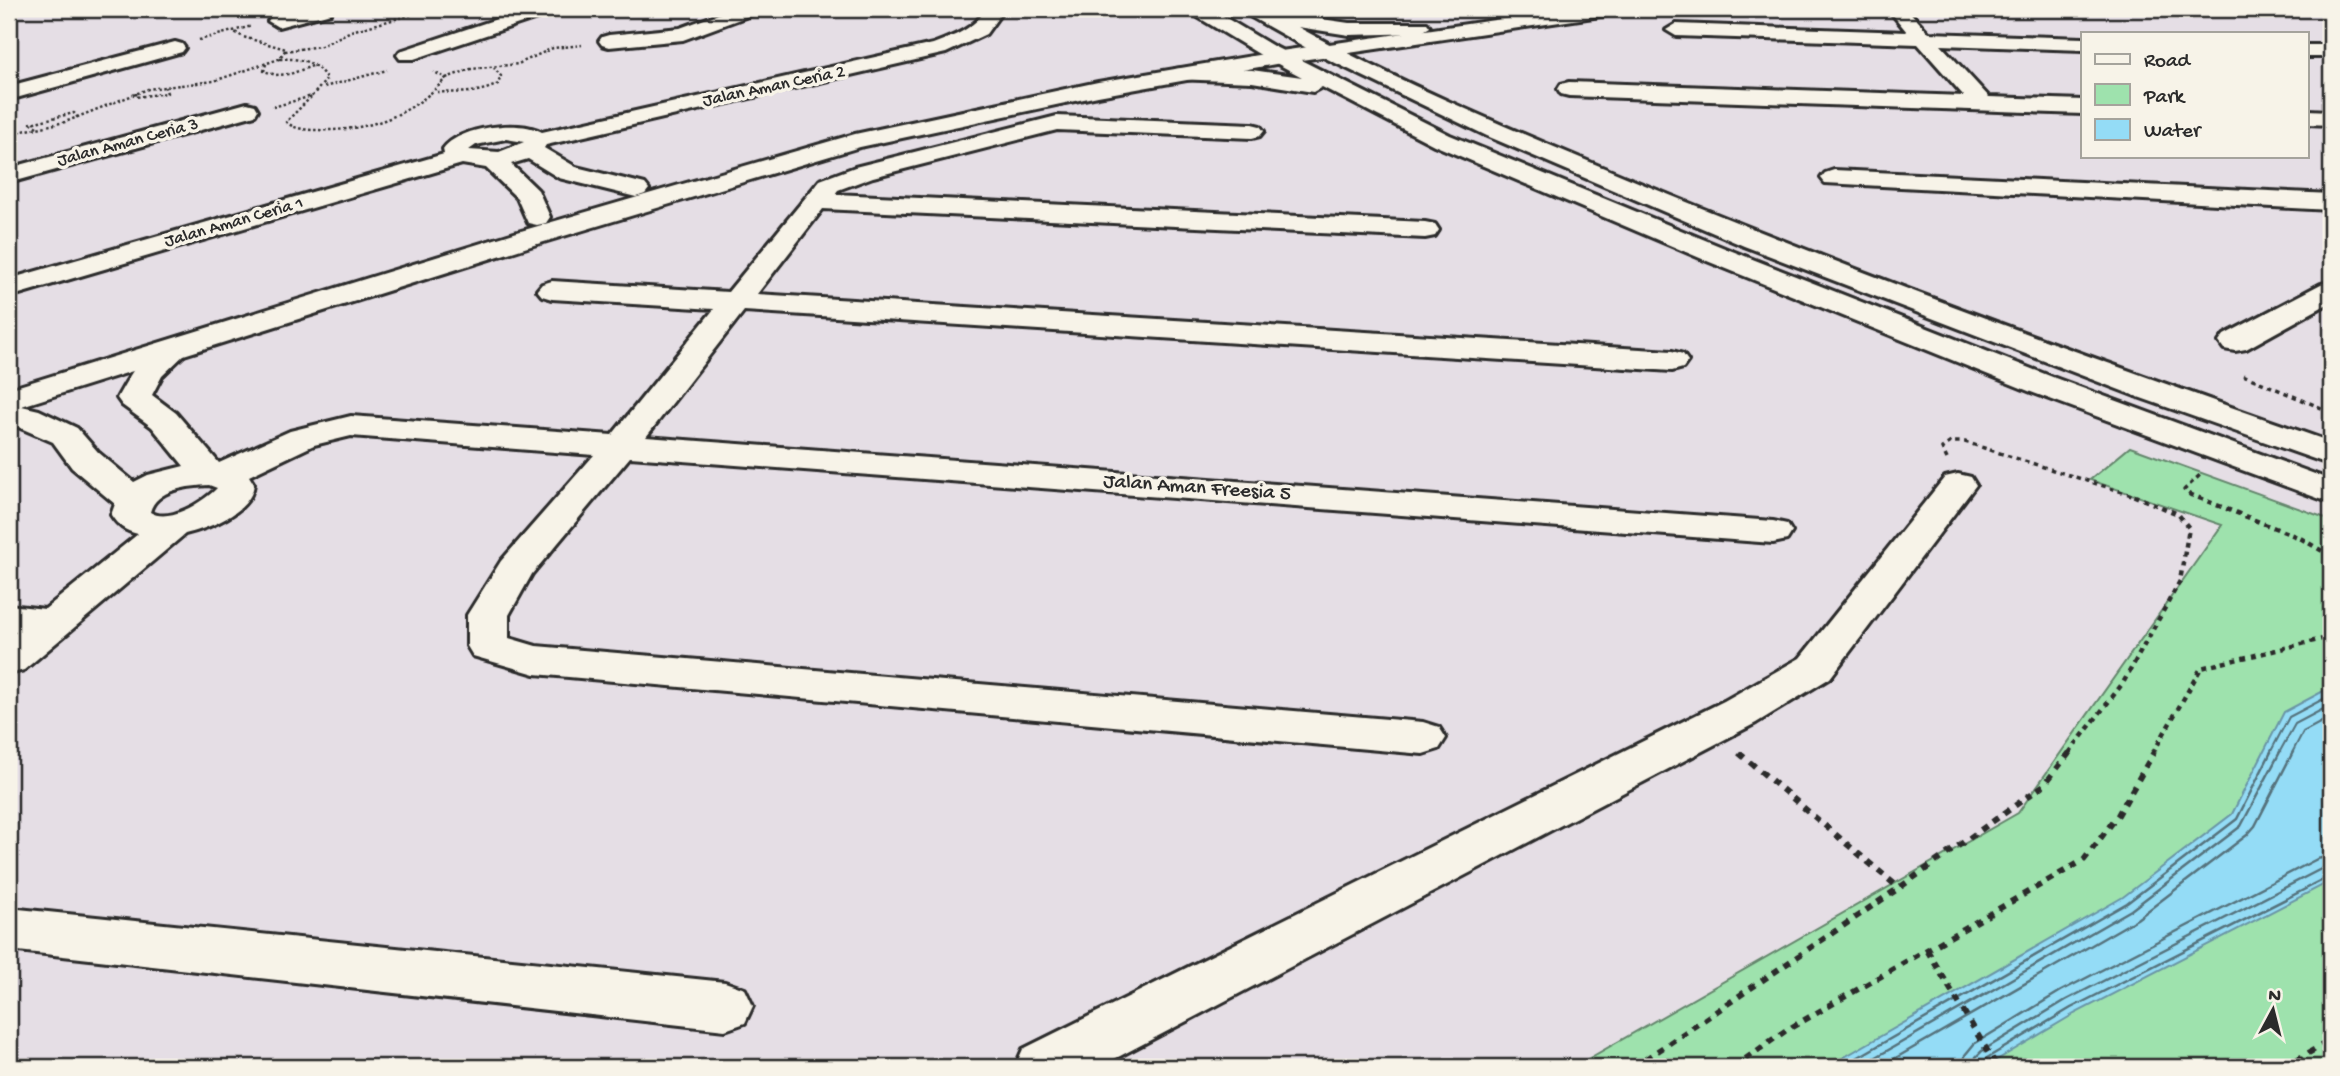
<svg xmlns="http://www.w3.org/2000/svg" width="2340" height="1076" font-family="'Gochi Hand',sans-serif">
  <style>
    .green { fill: #9ee2ad; stroke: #64866c; stroke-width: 2 }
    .water { fill: #94dcf6; stroke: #6a95a5; stroke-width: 2 }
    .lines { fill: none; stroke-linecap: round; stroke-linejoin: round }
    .shore-far1 { stroke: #55727c; stroke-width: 2 }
    .shore { stroke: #55727c; stroke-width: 2.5 }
    .minor-casing { stroke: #2b2b2b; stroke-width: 6 }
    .tertiary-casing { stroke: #2b2b2b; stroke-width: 6 }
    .secondary-casing { stroke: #2b2b2b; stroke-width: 6 }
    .path-far3 { stroke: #2b2b2b; stroke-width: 2.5; stroke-dasharray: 2.5 2.5; stroke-linecap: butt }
    .path-far2 { stroke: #2b2b2b; stroke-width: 3.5; stroke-dasharray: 4.5 4.5; stroke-linecap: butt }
    .path-far1 { stroke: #2b2b2b; stroke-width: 4.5; stroke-dasharray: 5 5; stroke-linecap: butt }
    .path { stroke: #2b2b2b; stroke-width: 6; stroke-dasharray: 7 7; stroke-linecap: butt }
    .minor { fill: #f7f3e8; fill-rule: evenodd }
    .tertiary { fill: #f7f3e8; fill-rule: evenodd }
    .secondary { fill: #f7f3e8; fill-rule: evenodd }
    .labels { text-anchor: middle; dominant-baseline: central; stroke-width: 7; stroke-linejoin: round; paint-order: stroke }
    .far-street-label { font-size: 18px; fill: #2b2b2b; stroke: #f7f3e8 }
    .street-label { font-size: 21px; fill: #2b2b2b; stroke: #f7f3e8 }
  </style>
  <rect width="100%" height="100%" fill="#e5dee5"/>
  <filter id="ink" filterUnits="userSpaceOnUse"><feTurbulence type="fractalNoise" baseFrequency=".0143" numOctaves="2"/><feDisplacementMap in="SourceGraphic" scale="14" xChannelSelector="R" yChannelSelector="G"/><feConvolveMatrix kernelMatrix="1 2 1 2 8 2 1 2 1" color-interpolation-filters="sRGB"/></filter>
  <g filter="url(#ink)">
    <path class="green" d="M2130,447L2331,520V1067H1574L2018,813L2222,525L2090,480Z"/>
    <path class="water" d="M2331,687V881L2074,1014L1985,1067H1827L2123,897L2232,814L2284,712Z"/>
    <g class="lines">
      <g class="shore-far1">
        <path d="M2270,753L2289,717L2331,695"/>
        <path d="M2279,753L2295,724L2331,705"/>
        <path d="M2292,753L2303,732L2331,717"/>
      </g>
      <g class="shore">
        <path d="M1841,1067L2127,903L2237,819L2271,752"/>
        <path d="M1859,1067L2131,910L2241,826L2280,752"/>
        <path d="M1880,1067L2137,919L2247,835L2255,826L2293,752"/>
        <path d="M1964,1067L1965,1055L1974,1044L2061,991L2317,859L2331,856"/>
        <path d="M1974,1067L1976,1057L1982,1051L2066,1000L2321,869L2331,867"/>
        <path d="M1983,1067L1987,1058L2071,1008L2331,876"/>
      </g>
      <defs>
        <g id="minor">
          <path d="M303,9H333L331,13L278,27L268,21L271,17Z"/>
          <path d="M527,9H554L552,13L414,59H400L397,55L400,51Z"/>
          <path d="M732,9H758L756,13L683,40L609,47L602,45L599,41L602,37L609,35L680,28Z"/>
          <path d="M986,9H1004L986,34L946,53L546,145L544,148L576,167L645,184L649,189L645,194L636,197L559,178L528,159L511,164L538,190L550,217L546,223L537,225L528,223L517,198L486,168L462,164L9,297V279L444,154L443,149C458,127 519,119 542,132L933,44C954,36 974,29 986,9ZM506,139L524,142L499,152L469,150L476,145Z"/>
          <path d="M1888,9H1907L1929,33L2083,38V50L1941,45L1989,97L2083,100V114L1569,96L1561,94L1558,89L1561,84L1569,82L1964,96L1918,44L1676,36L1666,30L1676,24L1907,32Z"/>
          <path d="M175,42L182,44L185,48L182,52L9,100V86Z"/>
          <rect x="2307" y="45" width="24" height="12"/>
          <path d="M247,103L255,105L258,110L255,115L9,183V168Z"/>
          <path d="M2307,110L2331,111V125L2307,124Z"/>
          <path d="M1057,116L1252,124L1260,126L1264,131L1260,136L1252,138L1057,130L873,177L838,190L835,194L1425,222L1435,224L1439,230L1435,236L1425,238L823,209L757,294L1672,351L1683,354L1688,361L1683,368L1672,371L744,311L646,437L1773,521L1787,524L1792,532L1787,540L1773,543L630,457L532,574L509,615V638L536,646L1423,722L1439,727L1446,738L1439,749L1423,754L535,674L473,656L467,646V615L501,561L594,455L351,436L314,445L249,476L254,484C251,513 209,528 185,534L24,670L9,674V638L16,632L9,631V605L45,609L138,534C125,531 118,526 111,515L115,504L72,468L53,442L9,423V403L39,410L77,428L98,452L134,482L148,475L184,466L152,427L122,405L117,398C131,373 150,335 184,343L189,350L162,376L152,395L176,413L219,463L290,431L351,416L612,435L714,309L552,299L542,296L537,290L542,284L552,281L728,292L820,180L855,167ZM209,485L217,488C203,502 169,524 150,512C156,489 189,486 209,485Z"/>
          <path d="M1834,170L2331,194V210L1825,183L1821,178L1825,173Z"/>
          <path d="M2331,281V302L2246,349L2235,351L2224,349L2219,342L2224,335L2321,284Z"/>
          <path d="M1958,474L1971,477L1976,485L1830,678L1756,723L1099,1067H1015L1023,1049L1724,701L1800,658L1945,477Z"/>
          <path d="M9,908L725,982L745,989L753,1006L745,1023L725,1030L9,950Z"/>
        </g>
        <path id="tertiary" d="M1570,9H1616L1607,15L1281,63L1098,96L860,147L534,245L9,410V389L514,233L855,134L1098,82L1281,51Z"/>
        <g id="secondary">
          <path d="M1189,9H1211L1273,46L1450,135L1727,249L2055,378L2331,480V503L2031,392L1707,261L1434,145L1322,87L1313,92L1252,82L1175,79L1172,74L1175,69L1183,68L1252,70L1302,77L1259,54L1191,13Z"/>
          <path d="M1242,9H1264L1280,17L1288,14L1349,23H1427L1430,27L1420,33L1349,35L1298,27C1409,88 1528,136 1645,185C1870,278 2101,362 2331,442V465L2138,397L1744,246L1487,136L1319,55L1244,13Z"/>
        </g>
      </defs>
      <use href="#minor" class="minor-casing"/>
      <use href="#tertiary" class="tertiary-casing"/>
      <use href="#secondary" class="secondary-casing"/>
      <g class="path-far3">
        <path d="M1633,12L1649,9"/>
        <path d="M199,40L252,26"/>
        <path d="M285,51L321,46L351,31L433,9"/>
        <path d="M266,64L264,71L276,75L290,74L315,65"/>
        <path d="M446,78L471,69L518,64L553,48L582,45"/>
        <path d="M324,87L387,70"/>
        <path d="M437,92C458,93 479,94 498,84L501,76L494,68"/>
        <path d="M136,93V97L167,93L165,87"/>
        <path d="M311,97L286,122C294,129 307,130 317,130C367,132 413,115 446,78L434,72"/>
        <path d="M273,107L312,96L327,79C315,61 301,58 280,59"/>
        <path d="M37,127L31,123L74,113L78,118"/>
        <path d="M9,134L65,122L148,89L214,81L279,59L286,49L243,37L233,31"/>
      </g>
      <g class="path-far2">
        <path d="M2243,375L2331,412"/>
        <path d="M1947,459L1942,448L1951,442H1965L2135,496"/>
        <path d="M2192,496L2184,490L2200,475"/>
      </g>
      <g class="path-far1">
        <path d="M2189,494L2300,538L2331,556"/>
        <path d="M2069,753L2123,683L2180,581L2189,528L2178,514L2130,494"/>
        <path d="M2153,753L2201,668L2331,637"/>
      </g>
      <g class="path">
        <path d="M1739,753L1899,888"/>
        <path d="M1927,950L1997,1067"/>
        <path d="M1634,1067L1899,888L2044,785L2070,752"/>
        <path d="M1734,1067L1785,1031L2084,860L2118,815L2154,752"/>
        <path d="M2284,1067L2331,1040"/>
      </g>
      <use href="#minor" class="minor"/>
      <use href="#tertiary" class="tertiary"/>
      <use href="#secondary" class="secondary"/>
    </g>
  </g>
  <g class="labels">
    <g class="far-street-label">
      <text transform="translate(774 87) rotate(-12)">Jalan Aman Ceria 2</text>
      <text transform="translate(128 143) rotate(-15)">Jalan Aman Ceria 3</text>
      <text transform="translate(234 223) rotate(-16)">Jalan Aman Ceria 1</text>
    </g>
    <g class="street-label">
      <text transform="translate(1197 489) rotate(4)">Jalan Aman Freesia 5</text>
    </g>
  </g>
  <rect width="2340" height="1076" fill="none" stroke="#f7f3e8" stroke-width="35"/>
  <rect x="18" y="18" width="2305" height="1041" fill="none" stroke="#2b2b2b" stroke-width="2.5" filter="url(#ink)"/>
  <rect x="2081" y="32" width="228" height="126" fill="#f7f3e8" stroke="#a5a39c" stroke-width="2"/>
  <rect x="2095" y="54" width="35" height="10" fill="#f7f3e8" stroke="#a5a39c" stroke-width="2"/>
  <text x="2144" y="66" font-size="21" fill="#2b2b2b">Road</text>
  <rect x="2095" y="84" width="35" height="21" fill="#9ee2ad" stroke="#a5a39c" stroke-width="2"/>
  <text x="2144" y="102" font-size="21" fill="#2b2b2b">Park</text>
  <rect x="2095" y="119" width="35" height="21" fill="#94dcf6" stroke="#a5a39c" stroke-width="2"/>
  <text x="2144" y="136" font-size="21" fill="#2b2b2b">Water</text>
  <g transform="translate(2273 1010) rotate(7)" stroke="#f7f3e8" stroke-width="5" paint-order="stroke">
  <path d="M0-5L12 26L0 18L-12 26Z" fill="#2b2b2b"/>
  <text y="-10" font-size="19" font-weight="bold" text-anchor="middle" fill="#2b2b2b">N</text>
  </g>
</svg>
